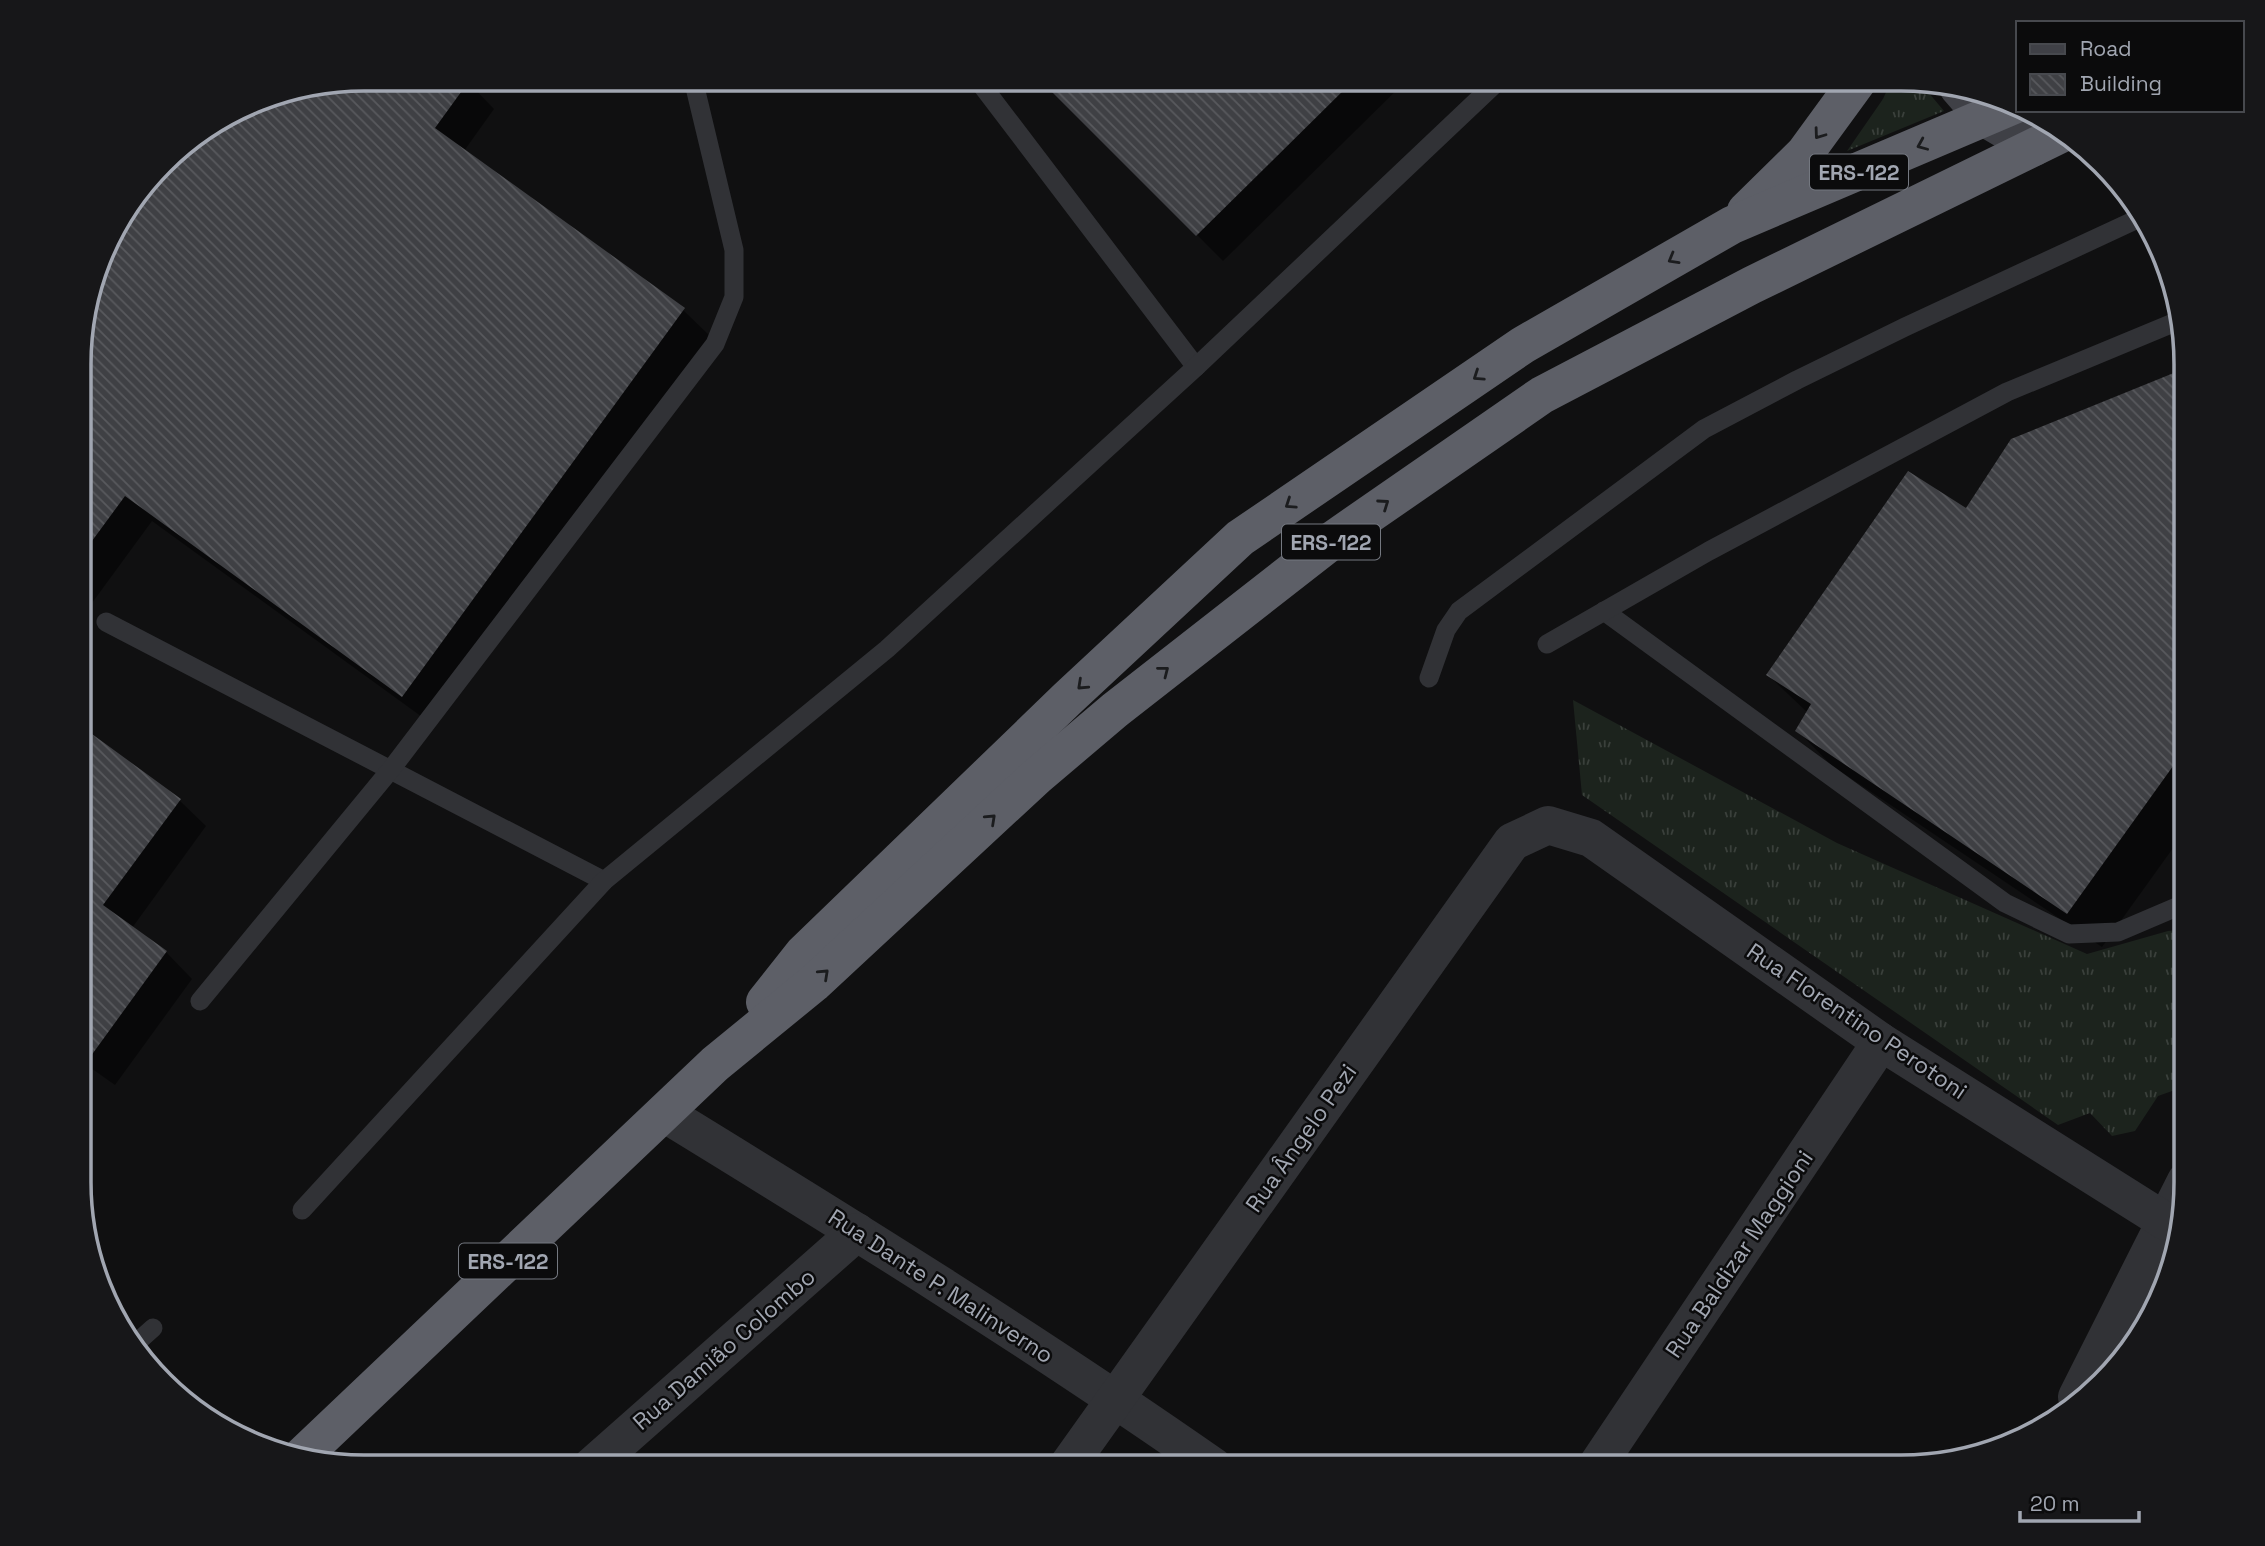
<svg xmlns="http://www.w3.org/2000/svg" width="2265" height="1546" font-family="'Space Grotesk',sans-serif">
  <style>
    .grass { fill: url(#grass-tufts) }
    .shadow { fill: #0007 }
    .building { fill: url(#building-back-hatch) }
    .lines { fill: none; stroke-linecap: round; stroke-linejoin: round }
    .lane { stroke: #313236; stroke-width: 19 }
    .street { stroke: #313236; stroke-width: 38 }
    .secondary { stroke: #3f4046; stroke-width: 38 }
    .highway { stroke: #5d5f67; stroke-width: 38 }
    .oneway { stroke: #1b1c1e }
    .labels { text-anchor: middle; dominant-baseline: central; stroke-width: 5; stroke-linejoin: round; paint-order: stroke }
    .shield { fill: #0b0b0c; stroke: #747880; stroke-width: 2 }
    .shield-label { font-size: 21px; font-weight: bold; fill: #a1a6b1 }
    .street-label { font-size: 23px; fill: #a1a6b1; stroke: #0b0b0c }
    .rim { fill: none; stroke: #a1a6b1; stroke-width: 3.5 }
  </style>
  <defs>
    <pattern id="grass-tufts" width="24" height="20" patternUnits="userSpaceOnUse" patternTransform="scale(1.75)"><rect width="24" height="20" fill="#1c231d"/><path d="M3 7l-1-3M5 7V3M7 7l1-3M15 17l-1-3M17 17v-4M19 17l1-3" fill="none" stroke="#3a403b"/></pattern>
    <pattern id="building-back-hatch" width="6" height="6" patternUnits="userSpaceOnUse" patternTransform="scale(1.75)"><rect width="6" height="6" fill="#3f4044"/><path d="M-1 5l2 2M0 0l6 6M5-1l2 2" fill="none" stroke="#58595d"/></pattern>
  </defs>
  <rect width="100%" height="100%" fill="#101011"/>
  <g class="grass">
    <path d="M1892,79L1921,80L1923,86L1944,111L1847,151L1883,99Z"/>
    <path d="M1573,700L1837,843L2087,954L2168,931L2186,929V1086L2158,1096L2135,1131L2112,1136L2090,1113L2058,1125L1582,795Z"/>
  </g>
  <g class="shadow">
    <path d="M364,79H463L468,82L494,109L464,151L683,310L710,336L429,722L152,521L81,618V327L108,237L176,150L255,100Z"/>
    <path d="M1042,79H1408L1223,261Z"/>
    <path d="M2186,370V830L2102,947L1831,765L1797,730L1808,713L1768,675L1966,510Z"/>
    <path d="M81,729L179,800L206,826L132,928L166,952L192,979L115,1085L81,1061Z"/>
  </g>
  <g class="building">
    <path d="M364,79H466L469,81L435,128L685,308L402,697L125,496L81,556V327L108,237L176,150L255,100Z"/>
    <path d="M1039,79H1355L1196,236Z"/>
    <path d="M2186,368V748L2067,914L1795,731L1811,704L1766,675L1908,471L1966,508L2011,439Z"/>
    <path d="M81,726L181,799L103,905L167,951L88,1060L81,1056Z"/>
  </g>
  <g class="lines">
    <g class="lane">
      <path d="M977,79L1196,367"/>
      <path d="M1604,611L2005,903L2069,934L2118,932L2186,903"/>
      <path d="M106,622L604,881"/>
      <path d="M1547,644L1709,551L2007,392L2178,321"/>
      <path d="M1429,678L1446,630L1459,611L1704,429L1797,380L1905,327L2144,216"/>
      <path d="M200,1001L392,768L715,344L734,297V250L693,79"/>
      <path d="M302,1210L604,881L887,649L1196,367L1500,79"/>
      <path d="M134,1345L153,1328"/>
    </g>
    <g class="street">
      <path d="M664,1113C850,1227 1035,1342 1214,1467"/>
      <path d="M2077,1397L2186,1181"/>
      <path d="M591,1467L857,1232"/>
      <path d="M1067,1467L1512,842L1548,825L1591,838L1881,1042L2165,1221"/>
      <path d="M1596,1467L1881,1042"/>
    </g>
    <path class="secondary" d="M1958,87L1985,118L2034,147"/>
    <g class="highway">
      <path d="M1746,211L1805,153L1859,79"/>
      <path d="M765,1002L803,954L1068,698L1240,538L1523,345L1732,225L2014,105"/>
      <path d="M300,1458L715,1064L814,983L1036,777L1115,710L1334,539L1542,395L1752,285L2065,132"/>
    </g>
  </g>
  <defs><path id="oneway-chevron" d="M-2-3.5L2.5 0L-2 3.5" fill="none" stroke-width="1.6" stroke-linecap="round" stroke-linejoin="round" transform="scale(1.75)"/></defs>
  <g class="oneway">
    <use href="#oneway-chevron" transform="translate(1819 134) rotate(126)"/>
    <use href="#oneway-chevron" transform="translate(1922 145) rotate(157)"/>
    <use href="#oneway-chevron" transform="translate(1673 259) rotate(150)"/>
    <use href="#oneway-chevron" transform="translate(1478 376) rotate(146)"/>
    <use href="#oneway-chevron" transform="translate(1290 504) rotate(146)"/>
    <use href="#oneway-chevron" transform="translate(1384 504) rotate(-35)"/>
    <use href="#oneway-chevron" transform="translate(1164 671) rotate(-38)"/>
    <use href="#oneway-chevron" transform="translate(1082 685) rotate(137)"/>
    <use href="#oneway-chevron" transform="translate(991 819) rotate(-43)"/>
    <use href="#oneway-chevron" transform="translate(824 974) rotate(-43)"/>
  </g>
  <g class="labels">
    <g class="shield">
      <rect x="1810" y="154.5" width="98" height="35" rx="5"/>
      <rect x="1282" y="524.5" width="98" height="35" rx="5"/>
      <rect x="459" y="1243.5" width="98" height="35" rx="5"/>
    </g>
    <g class="shield-label">
      <text x="1859" y="172">ERS-122</text>
      <text x="1331" y="542">ERS-122</text>
      <text x="508" y="1261">ERS-122</text>
    </g>
    <g class="street-label">
      <text transform="translate(1857 1021) rotate(34)">Rua Florentino Perotoni</text>
      <text transform="translate(1301 1138) rotate(-55)">Rua Ângelo Pezi</text>
      <text transform="translate(1739 1254) rotate(-56)">Rua Baldizar Maggioni</text>
      <text transform="translate(941 1286) rotate(33)">Rua Dante P. Malinverno</text>
      <text transform="translate(724 1349) rotate(-41)">Rua Damião Colombo</text>
    </g>
  </g>
  <path d="M0 0H2265V1546H0ZM364 91H1901A273 273 0 0 1 2174 364V1182A273 273 0 0 1 1901 1455H364A273 273 0 0 1 91 1182V364A273 273 0 0 1 364 91Z" fill="#171719" fill-rule="evenodd"/>
  <path class="rim" d="M364 91H1901A273 273 0 0 1 2174 364V1182A273 273 0 0 1 1901 1455H364A273 273 0 0 1 91 1182V364A273 273 0 0 1 364 91Z"/>
  <rect x="2016" y="21" width="228" height="91" fill="#0b0b0c" stroke="#47494e" stroke-width="2"/>
  <rect x="2030" y="44" width="35" height="10" fill="#3f4046" stroke="#47494e" stroke-width="2"/>
  <text x="2080" y="56" font-size="21" fill="#a1a6b1">Road</text>
  <rect x="2030" y="74" width="35" height="21" fill="url(#building-back-hatch)" stroke="#47494e" stroke-width="2"/>
  <text x="2080" y="91" font-size="21" fill="#a1a6b1">Building</text>
  <path d="M2020 1511v10h119v-10" fill="none" stroke="#a1a6b1" stroke-width="3.5"/>
  <text x="2030" y="1511" font-size="21" fill="#a1a6b1" stroke="#0b0b0c" stroke-width="5" paint-order="stroke">20 m</text>
</svg>
